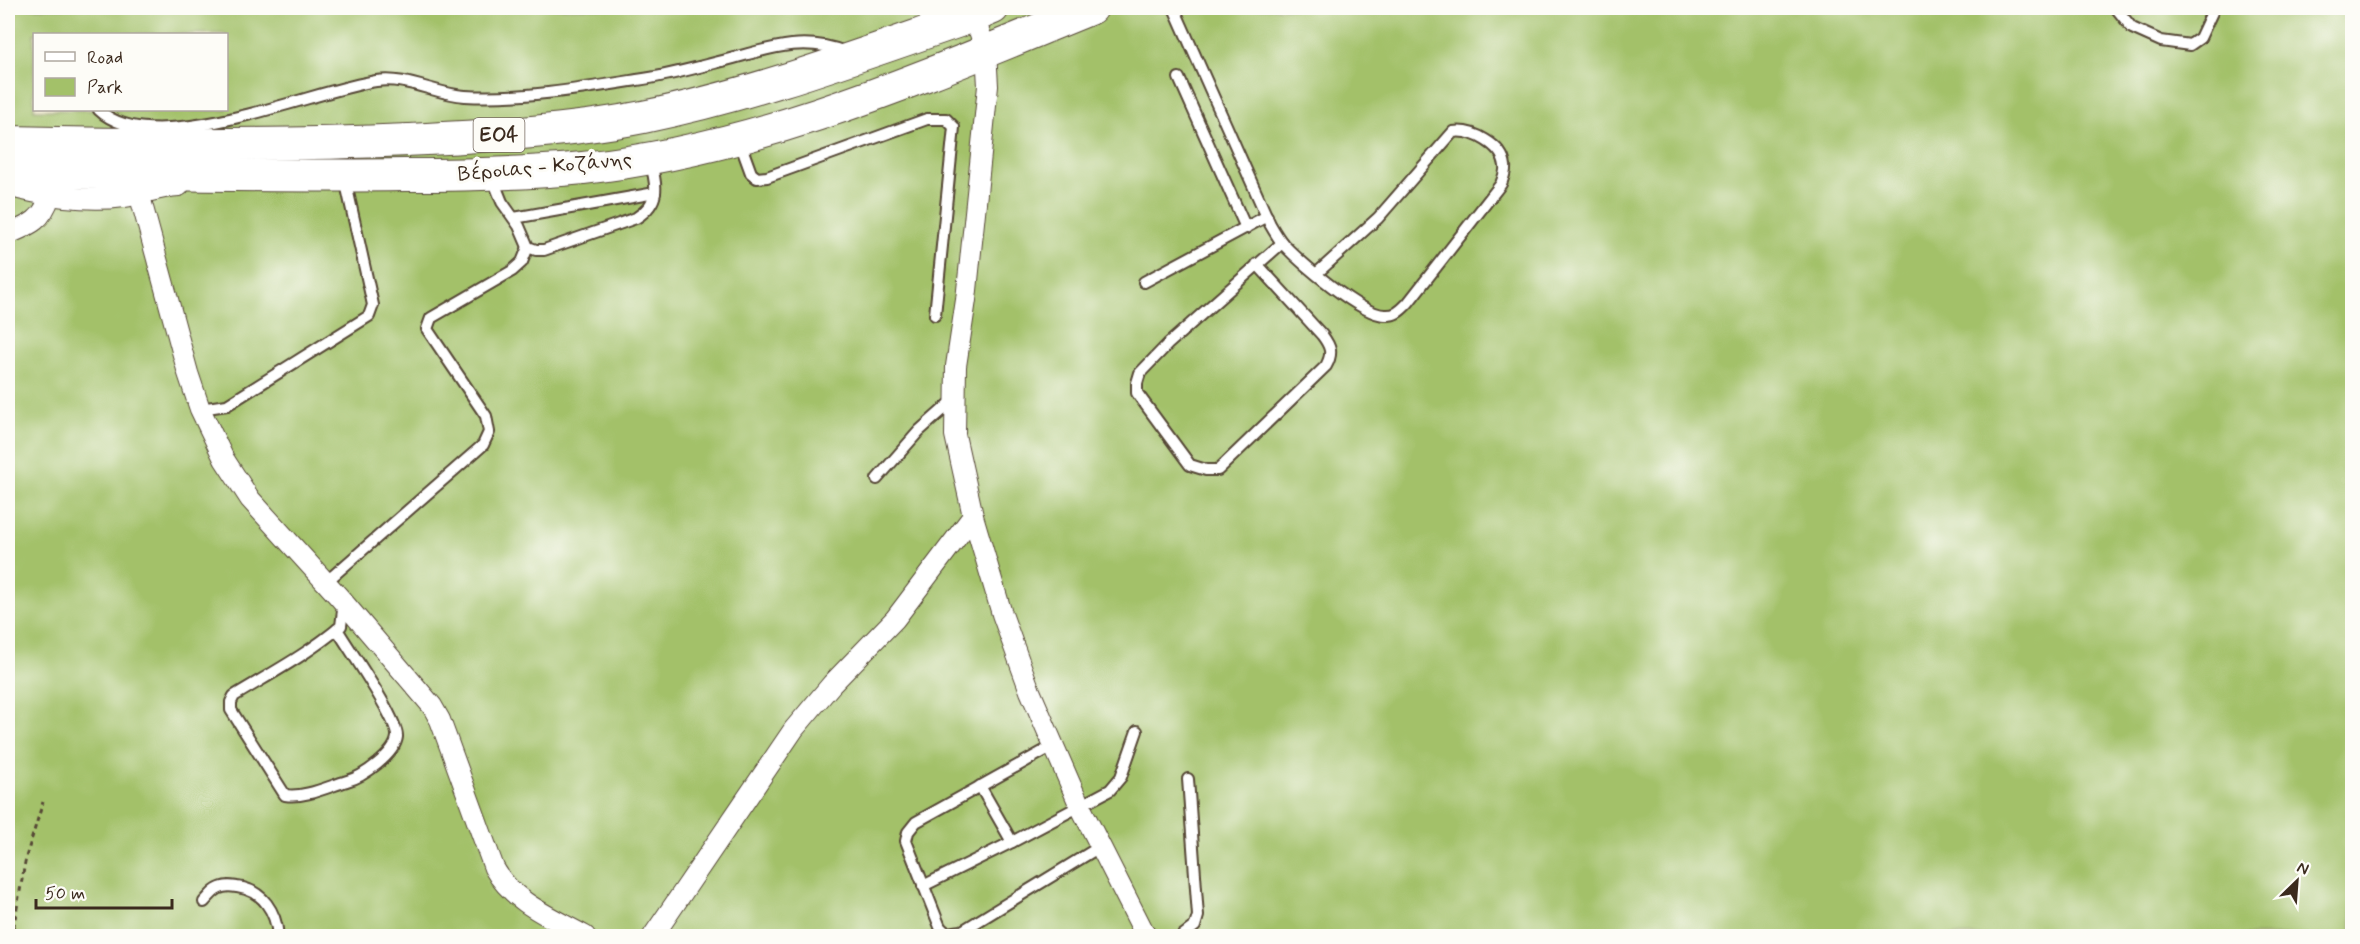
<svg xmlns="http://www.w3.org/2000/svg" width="2360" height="944" font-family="Mynerve,sans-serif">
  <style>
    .green { fill: #a3c169; stroke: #6f7644; stroke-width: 1.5; fill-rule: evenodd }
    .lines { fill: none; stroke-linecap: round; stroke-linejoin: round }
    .service-casing { stroke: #554636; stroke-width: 14 }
    .minor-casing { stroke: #554636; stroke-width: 22 }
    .primary-casing { stroke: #554636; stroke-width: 34 }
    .path { stroke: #554636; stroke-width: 3; stroke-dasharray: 4.5 4.5; stroke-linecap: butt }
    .service { stroke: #fff; stroke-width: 10 }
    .minor { stroke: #fff; stroke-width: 20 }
    .primary { stroke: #fff; stroke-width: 32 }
    .labels { text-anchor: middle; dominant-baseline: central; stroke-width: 6; stroke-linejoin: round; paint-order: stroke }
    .shield { fill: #fdfcf7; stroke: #75695f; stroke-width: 1.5 }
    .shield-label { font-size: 20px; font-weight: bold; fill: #3b2a1e }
    .street-label { font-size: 21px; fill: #3b2a1e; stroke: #fdfcf7 }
  </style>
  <rect width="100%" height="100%" fill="#fdfcf7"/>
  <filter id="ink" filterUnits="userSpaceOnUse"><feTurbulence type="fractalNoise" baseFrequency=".0167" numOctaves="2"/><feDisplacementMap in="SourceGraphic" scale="12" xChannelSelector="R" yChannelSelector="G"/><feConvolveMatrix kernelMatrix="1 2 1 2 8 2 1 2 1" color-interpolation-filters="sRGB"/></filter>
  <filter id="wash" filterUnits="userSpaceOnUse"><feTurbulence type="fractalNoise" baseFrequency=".008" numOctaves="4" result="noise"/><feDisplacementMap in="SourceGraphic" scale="24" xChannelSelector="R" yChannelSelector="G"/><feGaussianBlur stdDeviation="1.35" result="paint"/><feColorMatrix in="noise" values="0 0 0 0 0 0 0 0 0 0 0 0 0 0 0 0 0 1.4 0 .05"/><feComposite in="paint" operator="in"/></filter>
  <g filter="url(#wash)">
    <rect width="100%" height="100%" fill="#eae3c1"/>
    <path class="green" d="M8,8H2352V936H8ZM34,34H226V110H34Z"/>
  </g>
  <g filter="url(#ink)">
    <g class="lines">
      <defs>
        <g id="service">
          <path d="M1174,8L1270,224C1274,231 1278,238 1283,244C1300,262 1361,315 1385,315C1396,316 1401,310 1408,303L1501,184C1503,178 1506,172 1505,166C1503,145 1472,129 1453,132L1378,218L1316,274"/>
          <path d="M2116,8L2132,28L2161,41L2190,45L2200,38L2214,8"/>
          <path d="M1179,78L1246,228"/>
          <path d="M99,110C152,161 310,91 376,81C406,76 435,94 465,96C522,99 581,89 637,80C668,76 699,67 730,59C770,48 805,36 845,52"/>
          <path d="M739,140L751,173L757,178L767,177L927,119H946L954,127L935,315"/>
          <path d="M492,177L502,202L519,226L528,247L536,250H544L636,218C661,202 657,186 650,160"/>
          <path d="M514,218L655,193"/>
          <path d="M1257,264L1322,335C1331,347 1333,353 1326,366L1218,470H1206L1190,465L1137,393V383L1140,373L1168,344L1282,243"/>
          <path d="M1144,282L1267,216"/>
          <path d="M200,409L227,405L369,316L373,305L345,179"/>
          <path d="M877,479L919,431L954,400"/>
          <path d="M326,582L483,445L489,432L486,416L427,329L431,318L512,271L522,262L528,247"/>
          <path d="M337,629C348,648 399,720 397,737C395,754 363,777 347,781C327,787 305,798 285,795L231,710V702L234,696C270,674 308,654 341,626L343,610L341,603"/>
          <path d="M1053,746L916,822L908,832L906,841L940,927L946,933L962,931L1101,846"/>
          <path d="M980,786L1012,842"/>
          <path d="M923,886L1012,842L1110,790L1121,777L1137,731"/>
          <path d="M204,902C209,897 213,891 218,889C224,885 231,886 237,887C263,890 276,912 278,936"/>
          <path d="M1182,936L1195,926L1198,916L1188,779"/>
        </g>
        <g id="minor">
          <path d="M974,16L986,51L988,86L966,300L956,366L955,435L973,516L1002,614L1030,691L1079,804L1146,936"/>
          <path d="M8,186C41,196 89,202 124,197C143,194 160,187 179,186"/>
          <path d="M139,193L188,373L200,409L224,459L250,499L339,597L432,706L440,720L494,868C513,903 553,918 585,936"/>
          <path d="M8,234C30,225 42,221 50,196"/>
          <path d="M653,936L794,729L832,684L895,619L973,516"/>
        </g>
        <g id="primary">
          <path d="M8,142C141,145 274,146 408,140C486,136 566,132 643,117C757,94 865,53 974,16L993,8"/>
          <path d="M8,172C140,173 272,177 404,175C463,175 523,174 583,168C762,149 927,75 1092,8"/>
        </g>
      </defs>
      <use href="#service" class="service-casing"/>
      <use href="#minor" class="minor-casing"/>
      <use href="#primary" class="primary-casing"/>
      <path class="path" d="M12,936L26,857L43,802"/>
      <use href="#service" class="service"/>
      <use href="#minor" class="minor"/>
      <use href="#primary" class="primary"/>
    </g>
  </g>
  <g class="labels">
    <rect class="shield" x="473.5" y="118" width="51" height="34" rx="4.5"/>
    <g class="shield-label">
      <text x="499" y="135">ΕΟ4</text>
    </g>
    <g class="street-label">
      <text transform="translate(545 167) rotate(-5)">Βέροιας - Κοζάνης</text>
    </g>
  </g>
  <rect width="2360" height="944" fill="none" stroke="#fdfcf7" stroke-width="30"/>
  <rect x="33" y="33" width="195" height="78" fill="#fdfcf7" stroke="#afa8a0" stroke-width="1.5"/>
  <rect x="45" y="52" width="30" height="9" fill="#ffffff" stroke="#afa8a0" stroke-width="1.5"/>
  <text x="87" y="63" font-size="18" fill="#3b2a1e">Road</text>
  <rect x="45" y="78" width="30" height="18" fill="#a3c169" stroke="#afa8a0" stroke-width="1.5"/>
  <text x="87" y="93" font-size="18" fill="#3b2a1e">Park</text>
  <g transform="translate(2297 881) rotate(25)" stroke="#fdfcf7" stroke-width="4.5" paint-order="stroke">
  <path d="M0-4.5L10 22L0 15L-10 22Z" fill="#3b2a1e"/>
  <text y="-9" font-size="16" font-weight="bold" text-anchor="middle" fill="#3b2a1e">N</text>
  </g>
  <path d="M36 899v9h136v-9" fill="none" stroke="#3b2a1e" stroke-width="3"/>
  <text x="45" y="899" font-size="18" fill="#3b2a1e" stroke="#fdfcf7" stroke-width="4.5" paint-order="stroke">50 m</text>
</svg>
